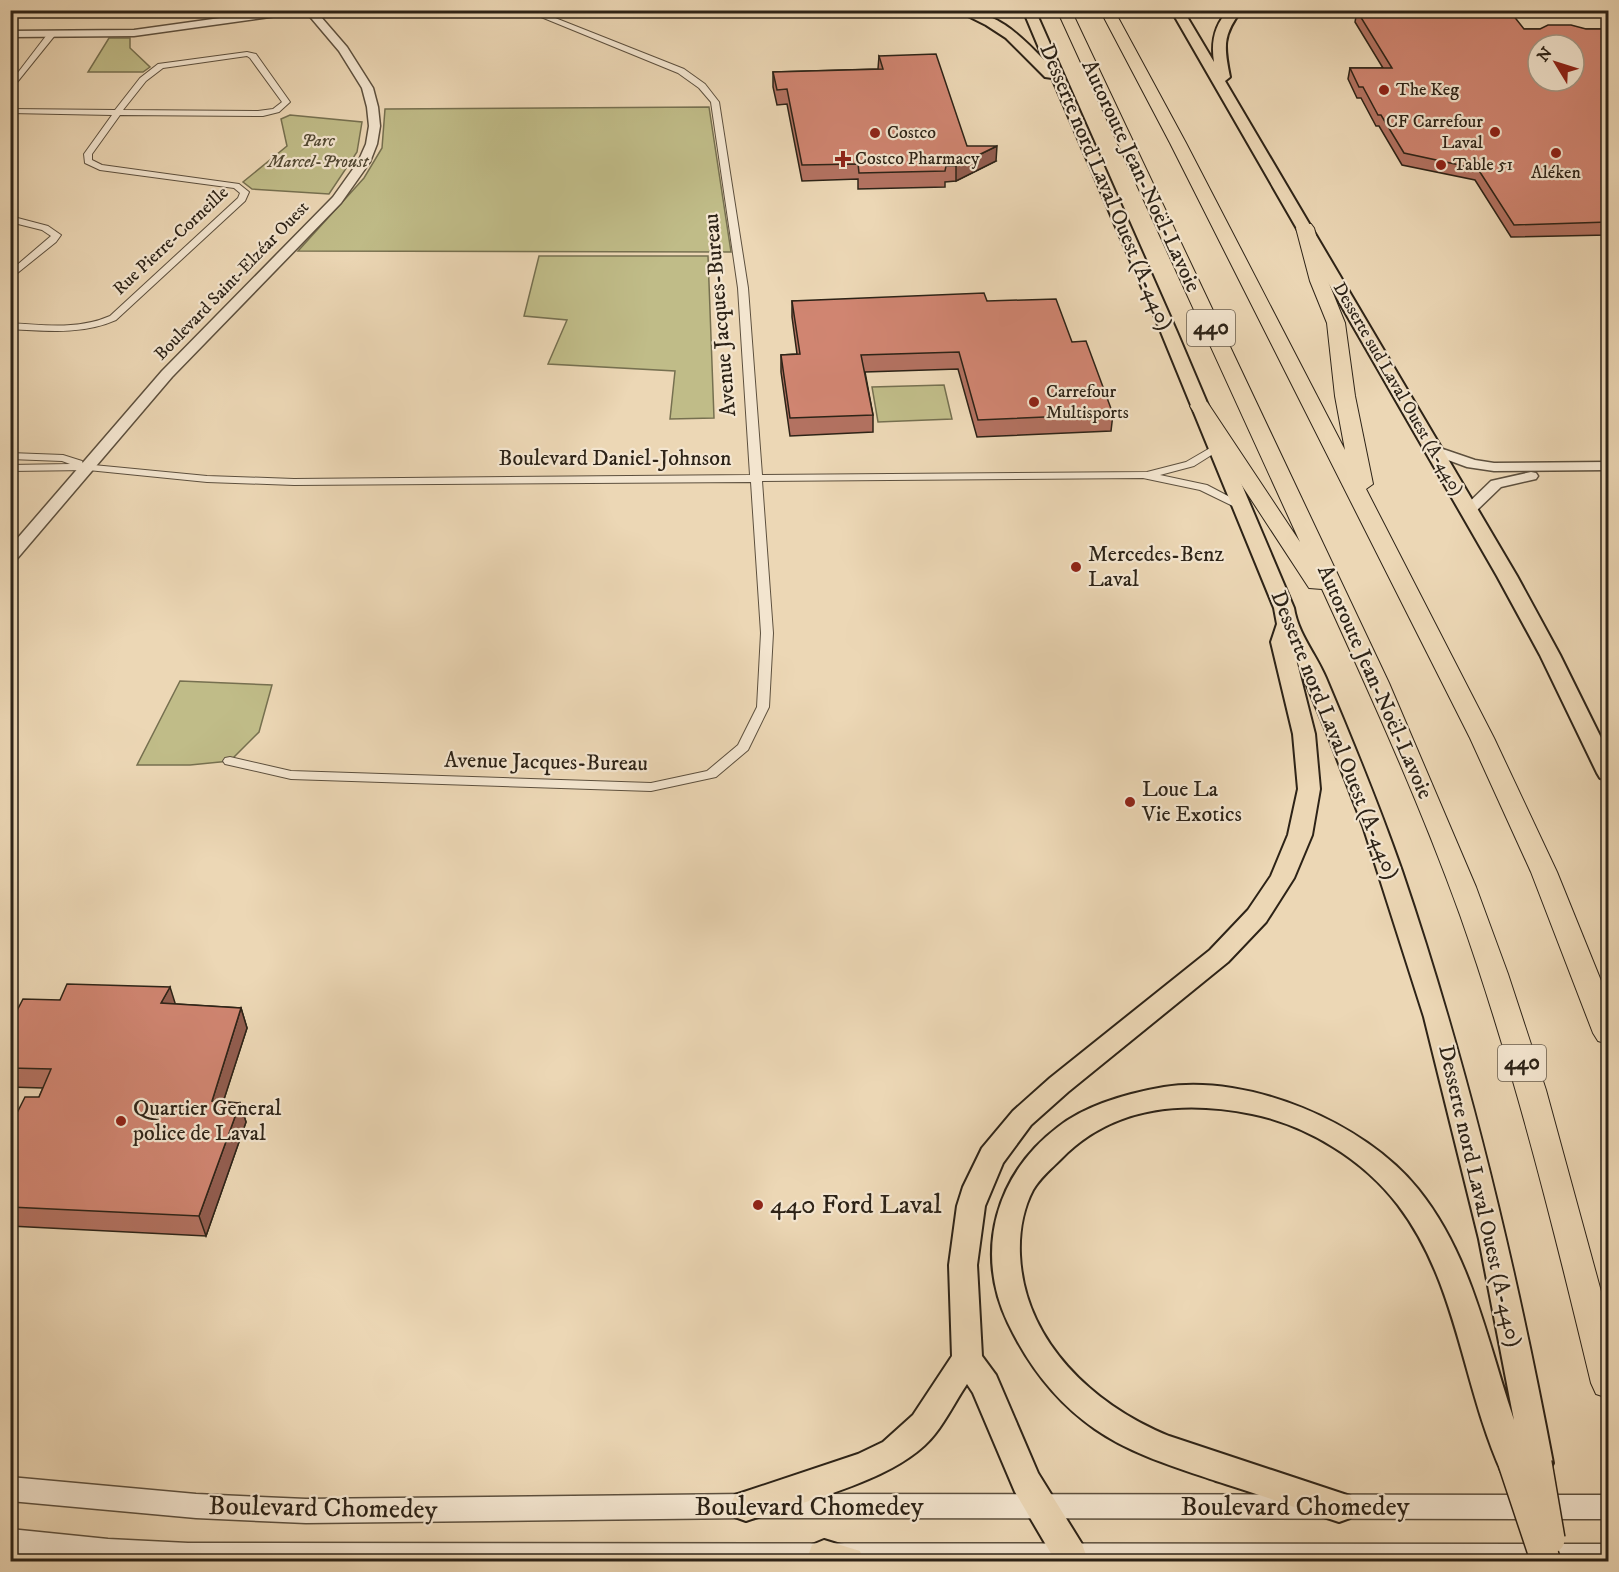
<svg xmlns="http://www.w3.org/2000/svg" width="1619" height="1572" font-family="'IM FELL DW Pica',serif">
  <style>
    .green { fill: #c0bc88; stroke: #767050; stroke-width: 1.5 }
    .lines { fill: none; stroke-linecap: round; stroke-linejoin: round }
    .minor-casing { stroke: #5d503e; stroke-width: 2 }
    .tertiary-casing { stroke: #5d503e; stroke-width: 3 }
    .primary-casing { stroke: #2d2317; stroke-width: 4 }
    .motorway-casing { stroke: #2d2317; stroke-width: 2 }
    .minor { fill: #f3e5cf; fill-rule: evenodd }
    .tertiary { fill: #f3e5cf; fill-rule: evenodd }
    .primary { fill: #ecd7b5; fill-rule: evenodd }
    .motorway { fill: #ecd7b5; fill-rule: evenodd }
    .primary-bridge-casing { stroke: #2d2317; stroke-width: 32; stroke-linecap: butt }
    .primary-bridge { stroke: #ecd7b5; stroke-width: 29 }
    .wall { fill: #b37261; stroke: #2d2317; stroke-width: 1.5 }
    .shaded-wall { fill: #925d4f; stroke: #2d2317; stroke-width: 1.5 }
    .building { fill: #d08571; stroke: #2d2317; stroke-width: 1.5; fill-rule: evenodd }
    .poi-dot { fill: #8f2418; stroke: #f3e5cf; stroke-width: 2 }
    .labels { text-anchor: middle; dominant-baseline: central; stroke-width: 4.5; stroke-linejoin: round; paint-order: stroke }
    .far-poi-label { font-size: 18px; fill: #2d2317; stroke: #f3e5cf; text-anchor: start }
    .far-park-label { font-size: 18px; font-style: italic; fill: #524933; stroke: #f3e5cf }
    .far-street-label { font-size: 18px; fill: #2d2317; stroke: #f3e5cf }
    .shield { fill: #f3e5cf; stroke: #685d4e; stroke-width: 1.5 }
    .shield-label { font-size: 21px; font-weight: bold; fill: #2d2317 }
    .street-label { font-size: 22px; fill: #2d2317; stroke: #f3e5cf }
    .poi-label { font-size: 22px; fill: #2d2317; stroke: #f3e5cf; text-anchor: start }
    .near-poi-label { font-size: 27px; fill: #2d2317; stroke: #f3e5cf; text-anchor: start }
    .near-street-label { font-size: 27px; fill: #2d2317; stroke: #f3e5cf }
  </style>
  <rect width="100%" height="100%" fill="#ecd7b5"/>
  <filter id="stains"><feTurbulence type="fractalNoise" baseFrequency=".00333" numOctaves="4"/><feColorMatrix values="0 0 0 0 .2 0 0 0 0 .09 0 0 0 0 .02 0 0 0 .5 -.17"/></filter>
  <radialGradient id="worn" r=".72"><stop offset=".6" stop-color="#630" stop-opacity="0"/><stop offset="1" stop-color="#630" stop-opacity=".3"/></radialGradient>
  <g class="green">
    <path d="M109,38H130V48L150,67L143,72H88Z"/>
    <path d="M709,107L731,252L298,251L364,178L382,148L385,109Z"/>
    <path d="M290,115L362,122L357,152L329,194L252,189L243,182L287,146L281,119Z"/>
    <path d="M539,256H708L714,418L670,419L675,371L548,364L567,320L524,316Z"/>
    <path d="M944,385L952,419L878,422L872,387Z"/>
    <path d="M180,681L272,685L259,732L230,761L190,765H137Z"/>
  </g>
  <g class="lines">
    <defs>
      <g id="minor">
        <path d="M524,10H535L684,69L705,84L719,102L748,288L762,475L1147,472L1186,462L1217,444L1222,447L1221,449L1194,466L1160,475L1207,485L1247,506L1241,509L1237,508L1200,490L1143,478L762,481L773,633L769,707L748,750L716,777L651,791L291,779L225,764L223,761L225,758L230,757L291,771L651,783L707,771L738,745L757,707L761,633L751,482L294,485L207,482L88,470L10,471V465L70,464L62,461L10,459V453L63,455L82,461L83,464L207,476L294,479L750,475L738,288L711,102L699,88L678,73Z"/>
        <path d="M49,32L56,34L10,91V83Z"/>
        <path d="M247,52L256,54L290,102L279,112L263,116L120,115L92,154V160L102,165L239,184L249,192L245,201L116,320C82,335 47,331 10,329V323C44,325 78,330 110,316L238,198L240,193L234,188L100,170L85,163L84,154L112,115L10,113V109L115,110L140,78L158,64ZM247,56L250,58L282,102L273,109L258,111L123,110L146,81L163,68Z"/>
        <path d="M10,216L48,226L61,235L56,242L10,279V271L51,236L42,230L10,222Z"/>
      </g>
      <g id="tertiary">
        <path d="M278,10H315L347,47L373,88L378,107L380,126L377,144L370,162L341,203L172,377L16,560L10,562V547L162,371L333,197L358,162L366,144L369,126L367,107L362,88L339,51L306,12L134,36L10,37V31L134,30Z"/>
        <path d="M1434,446L1475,460L1494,463L1608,462V470L1494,471L1467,467L1429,453L1427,450Z"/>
        <path d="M1531,472L1536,473L1538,476L1536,479L1501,487L1474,513L1469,515L1461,510L1491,481Z"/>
        <path d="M10,1477L196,1494L306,1499L746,1494L1608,1495V1519L746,1518L306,1523L196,1518L10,1501Z"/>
        <path d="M10,1529L108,1539L188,1543L1608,1544V1562H90L10,1553Z"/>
      </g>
      <g id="primary">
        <path d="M956,10C995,10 1019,34 1044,60L1023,10H1035L1177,332L1294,608C1298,634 1316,654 1326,678C1353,742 1379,805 1402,871C1468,1065 1515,1262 1553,1463L1548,1473L1537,1477L1525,1471L1513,1477L1502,1473C1462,1385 1458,1284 1398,1205C1364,1160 1307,1125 1252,1114C1182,1100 1113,1106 1061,1159C1051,1169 1040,1178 1033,1190C1023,1209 1019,1233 1020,1255C1024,1341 1093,1405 1169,1436L1350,1496L1355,1507L1350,1518L1339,1522L1324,1517C1288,1505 1252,1492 1216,1481C1175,1467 1131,1454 1095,1429C1056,1402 1028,1365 1008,1323C974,1251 996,1174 1058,1127C1086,1105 1129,1093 1164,1087C1249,1074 1364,1122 1418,1189C1472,1256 1487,1341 1514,1420L1479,1239L1424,1017L1363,826L1329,738L1296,659L1315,734L1320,789L1312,835L1294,878L1266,922L1228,962L1068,1092L1031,1125L1003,1163L985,1206L977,1265L982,1356L996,1375L1038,1473L1082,1544L1086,1555L1083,1562H1056L1015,1492L973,1393L967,1384C956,1400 947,1419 935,1434C900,1480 801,1502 746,1521L735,1517L730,1506L735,1495L858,1454L883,1442L913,1415L952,1356L949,1265L957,1206L963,1187L982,1148L1013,1111L1050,1078L1210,950L1248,910L1271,876L1288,835L1298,789L1293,734L1271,642L1277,624L1274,608L1161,332L1052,78L1045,77L1006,38L986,25Z"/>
        <path d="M1171,10H1183L1214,62C1211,42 1214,25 1229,10H1242C1222,35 1224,47 1230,77L1225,81L1517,576L1560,655L1608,752V780L1600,778L1597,773L1540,655L1497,576Z"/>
        <path d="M824,1540L860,1551L864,1562H810L808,1556L812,1545Z"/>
      </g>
      <g id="motorway">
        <path d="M1057,10H1071L1389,683L1476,887L1508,974L1546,1090L1608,1317V1398L1596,1394L1591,1383C1553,1225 1514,1068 1460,915C1420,804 1371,696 1322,589L1309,588L1190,406L1193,402H1207L1300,542Z"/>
        <path d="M1100,10H1114L1186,143L1345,450L1335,396L1327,323L1310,281L1296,228L1299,224H1311L1314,228L1328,281L1345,323L1355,396L1373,484L1366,489L1494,738L1557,872L1608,998V1044L1598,1041L1593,1033L1531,872L1470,738L1170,143Z"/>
      </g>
    </defs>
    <use href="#minor" class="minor-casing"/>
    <use href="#tertiary" class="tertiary-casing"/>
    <use href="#primary" class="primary-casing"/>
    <use href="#motorway" class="motorway-casing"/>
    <use href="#minor" class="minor"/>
    <use href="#tertiary" class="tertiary"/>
    <use href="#primary" class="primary"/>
    <use href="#motorway" class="motorway"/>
    <defs>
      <g id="primary-bridge">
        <path d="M1513,1463L1546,1562"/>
        <path d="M1537,1463L1550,1539"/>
      </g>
    </defs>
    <use href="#primary-bridge" class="primary-bridge-casing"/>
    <use href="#primary-bridge" class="primary-bridge"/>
  </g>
  <g class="wall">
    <path d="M1357,11L1524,29H1605L1608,27V235L1511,237L1475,180L1402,165L1379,126H1376L1361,98H1357L1348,79L1350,68H1383L1355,22Z"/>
    <path d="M879,56L967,146L996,161L956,181L945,182V187L858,189V179L802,181L787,104L777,105L773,87V72L878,69Z"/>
    <path d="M792,301H987L1072,342L1113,414L1111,431L977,437L958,369L865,372L873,415V432L790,436L781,372V355L797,354L792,317Z"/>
    <path d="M60,1000L175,1004L241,1008L247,1028L223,1102L240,1103L246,1122L206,1236L10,1226V1127L39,1097L43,1088L10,1087V1024Z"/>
  </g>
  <g class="shaded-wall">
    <path d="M997,146L996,161L956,181V166Z"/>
    <path d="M170,987L176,1006L161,1003Z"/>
    <path d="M241,1008L247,1028L217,1121L212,1101Z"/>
    <path d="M240,1103L246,1122L206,1236L199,1216Z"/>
  </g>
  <g class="building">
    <path d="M1509,10L1524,29H1540L1548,25H1571L1586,29H1605L1608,27V222L1514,225L1478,169L1404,153L1381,115H1378L1363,87H1359L1350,68H1392L1357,11ZM1538,45H1574V81H1538Z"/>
    <path d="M936,54L967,146H997L956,166H946L945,171L859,173L858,164L802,165L787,89L777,90L773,72L883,69L879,56Z"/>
    <path d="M984,293L987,301L1056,299L1072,342L1086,341L1113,414L978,420L959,352L861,355L873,415L790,418L781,355L800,354L792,301Z"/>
    <path d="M67,984L170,987L161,1003L241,1008L212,1101L240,1103L199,1216L10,1207V1127L25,1097H39L51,1069L10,1068V1049L12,1046H10V1024L23,999L60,1000Z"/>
  </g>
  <g class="poi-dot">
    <circle cx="1384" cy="90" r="6"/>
    <circle cx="1495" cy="132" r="6"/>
    <circle cx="875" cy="133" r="6"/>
    <circle cx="1556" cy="153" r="6"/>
    <path d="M840 150h6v6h6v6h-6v6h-6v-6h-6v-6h6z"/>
    <circle cx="1441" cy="165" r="6"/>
    <circle cx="1034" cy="402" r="6"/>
    <circle cx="1076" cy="567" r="6"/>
    <circle cx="1130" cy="802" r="6"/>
    <circle cx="121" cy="1121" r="6"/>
    <circle cx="758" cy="1205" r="6"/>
  </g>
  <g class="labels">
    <g class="far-poi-label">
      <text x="1396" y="90">The Keg</text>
      <text x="1483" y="122" text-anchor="end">CF Carrefour<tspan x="1483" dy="21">Laval</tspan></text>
      <text x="887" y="133">Costco</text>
      <text x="855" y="159">Costco Pharmacy</text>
      <text x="1453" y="165">Table 51</text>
      <text x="1556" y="173" text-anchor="middle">Aléken</text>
      <text x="1046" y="392">Carrefour<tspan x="1046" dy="21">Multisports</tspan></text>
    </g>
    <g class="far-park-label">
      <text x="318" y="141">Parc<tspan x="318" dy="21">Marcel-Proust</tspan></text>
    </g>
    <g class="far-street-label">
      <text transform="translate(171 241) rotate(-43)">Rue Pierre-Corneille</text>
      <text transform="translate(232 281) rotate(-46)">Boulevard Saint-Elzéar Ouest</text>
      <text transform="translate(1398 389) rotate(60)">Desserte sud Laval Ouest (A-440)</text>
    </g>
    <g class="shield">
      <rect x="1187" y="310" width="48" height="36" rx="4.5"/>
      <rect x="1498" y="1045" width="48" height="36" rx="4.5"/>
    </g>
    <g class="shield-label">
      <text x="1211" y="328">440</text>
      <text x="1522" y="1063">440</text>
    </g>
    <g class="street-label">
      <text transform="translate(1141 176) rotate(65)">Autoroute Jean-Noël-Lavoie</text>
      <text transform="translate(1106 187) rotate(67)">Desserte nord Laval Ouest (A-440)</text>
      <text transform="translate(720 315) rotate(-95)">Avenue Jacques-Bureau</text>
      <text x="615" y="458">Boulevard Daniel-Johnson</text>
      <text transform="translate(1375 682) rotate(66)">Autoroute Jean-Noël-Lavoie</text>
      <text transform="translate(1335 735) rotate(68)">Desserte nord Laval Ouest (A-440)</text>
      <text transform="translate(546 762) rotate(1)">Avenue Jacques-Bureau</text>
      <text transform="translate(1480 1196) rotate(77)">Desserte nord Laval Ouest (A-440)</text>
    </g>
    <g class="poi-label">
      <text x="1088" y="554">Mercedes-Benz<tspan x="1088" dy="25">Laval</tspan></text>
      <text x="1142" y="789">Loue La<tspan x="1142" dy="25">Vie Exotics</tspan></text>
      <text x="133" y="1108">Quartier General<tspan x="133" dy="25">police de Laval</tspan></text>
    </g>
    <g class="near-poi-label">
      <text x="770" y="1205">440 Ford Laval</text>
    </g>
    <g class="near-street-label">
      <text x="809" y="1507">Boulevard Chomedey</text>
      <text x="1295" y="1507">Boulevard Chomedey</text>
      <text transform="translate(323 1508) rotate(1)">Boulevard Chomedey</text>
    </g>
  </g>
  <rect width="1619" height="1572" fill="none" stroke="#ecd7b5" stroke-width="36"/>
  <rect x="12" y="12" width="1595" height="1548" fill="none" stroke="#2d2317" stroke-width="3"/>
  <rect x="18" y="18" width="1583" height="1536" fill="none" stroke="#2d2317" stroke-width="1.5"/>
  <g transform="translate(1556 63) rotate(308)"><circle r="28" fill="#f3e5cf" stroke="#a49785" stroke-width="1.5"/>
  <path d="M0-4.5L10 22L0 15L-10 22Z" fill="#8f2418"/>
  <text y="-9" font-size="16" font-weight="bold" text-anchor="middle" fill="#2d2317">N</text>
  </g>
  <rect width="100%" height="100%" filter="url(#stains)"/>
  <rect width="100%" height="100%" fill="url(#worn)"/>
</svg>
